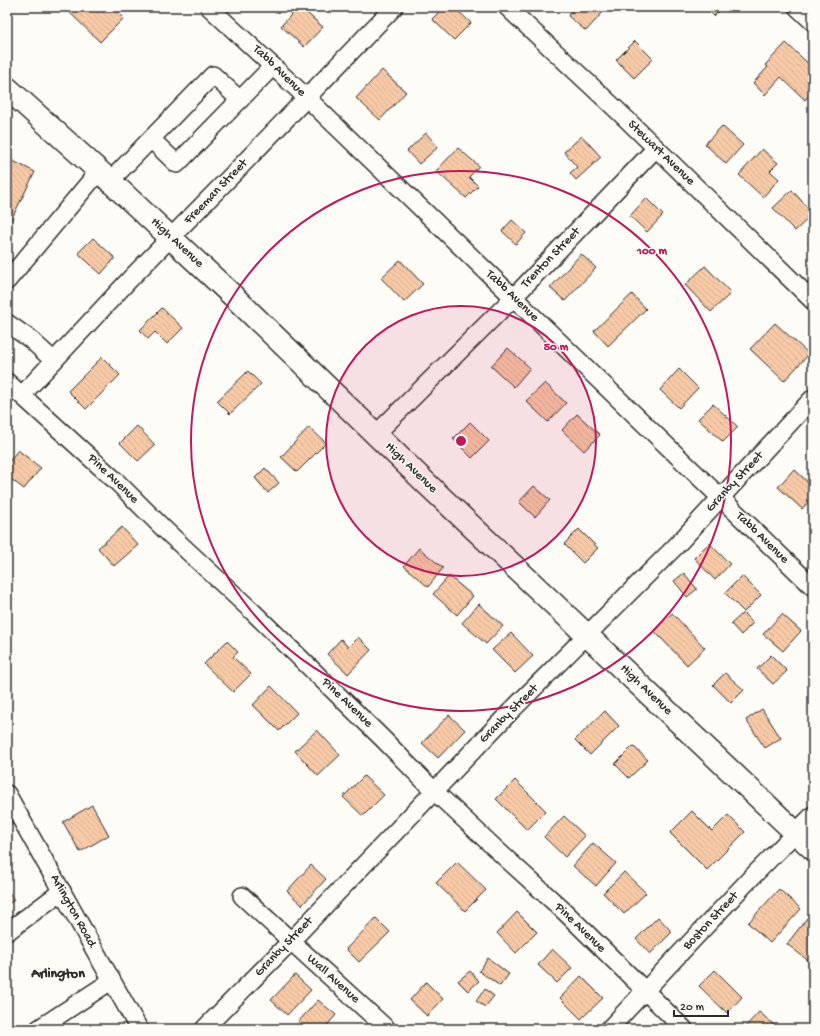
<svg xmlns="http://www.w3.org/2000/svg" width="820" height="1036" font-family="'Gochi Hand',sans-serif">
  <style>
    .building { fill: url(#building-back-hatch); stroke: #2b2b2b }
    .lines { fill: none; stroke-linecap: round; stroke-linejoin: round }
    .minor-casing { stroke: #2b2b2b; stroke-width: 20 }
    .major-casing { stroke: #2b2b2b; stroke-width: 25 }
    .minor { stroke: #fdfcf7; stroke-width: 17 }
    .major { stroke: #fdfcf7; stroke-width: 22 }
    .ring { fill: none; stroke: #c2185b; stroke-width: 2 }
    .labels { text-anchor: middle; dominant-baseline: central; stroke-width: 3; stroke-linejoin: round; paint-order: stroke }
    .street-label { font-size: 13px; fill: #2b2b2b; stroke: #fdfcf7 }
    .neighbourhood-label { font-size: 14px; font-weight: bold; fill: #2b2b2b; stroke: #fdfcf7 }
    .centre { fill: #c2185b; stroke: #fdfcf7; stroke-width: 2 }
    .ring-label { font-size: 12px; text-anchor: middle; font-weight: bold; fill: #c2185b; stroke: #fdfcf7; stroke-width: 3; stroke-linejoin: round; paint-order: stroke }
  </style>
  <defs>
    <pattern id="building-back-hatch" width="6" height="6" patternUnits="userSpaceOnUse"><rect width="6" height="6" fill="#f8caa7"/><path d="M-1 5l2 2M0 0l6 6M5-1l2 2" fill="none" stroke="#d5ae90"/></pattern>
  </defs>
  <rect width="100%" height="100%" fill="#fdfcf7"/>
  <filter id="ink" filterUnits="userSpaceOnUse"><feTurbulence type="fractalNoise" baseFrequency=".025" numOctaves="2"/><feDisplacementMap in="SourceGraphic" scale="8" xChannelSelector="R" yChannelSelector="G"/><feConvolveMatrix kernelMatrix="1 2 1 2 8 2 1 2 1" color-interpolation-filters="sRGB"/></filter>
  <g filter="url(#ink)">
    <g class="building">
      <path d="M64,7H113L124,18L100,42Z"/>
      <path d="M298,7H300L323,27L304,47L281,26Z"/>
      <path d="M444,7H454L471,23L454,40L432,19Z"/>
      <path d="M575,7H597L603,12L586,31L568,16Z"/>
      <path d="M705,7H723L714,16Z"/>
      <path d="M635,41L653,59L634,78L616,60Z"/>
      <path d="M786,43L813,68V91L805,100L781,77L765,95L753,83L768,67L765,65Z"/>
      <path d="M382,70L406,92L380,120L356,98Z"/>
      <path d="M722,126L743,145L726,164L705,144Z"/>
      <path d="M426,133L438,147L419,164L407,151Z"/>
      <path d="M582,136L601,157L576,180L570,173L577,167L564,152Z"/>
      <path d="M458,148L479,166L469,177L478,186L466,198L436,171Z"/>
      <path d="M762,149L778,163L770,171L779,179L763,197L739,175Z"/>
      <path d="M7,158L35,172L7,228Z"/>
      <path d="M792,190L813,214L795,231L773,208Z"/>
      <path d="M646,198L663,215L647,232L630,216Z"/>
      <path d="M512,220L526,233L516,244L502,231Z"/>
      <path d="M93,238L115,258L101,274L78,253Z"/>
      <path d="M813,238V248L808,243Z"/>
      <path d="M581,254L596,268L565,301L550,288Z"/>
      <path d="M400,260L423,284L404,302L381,278Z"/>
      <path d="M705,266L731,293L711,312L685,285Z"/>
      <path d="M632,294L646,309L608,346L594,331Z"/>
      <path d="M162,308L183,328L167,344L155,332L148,339L140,330Z"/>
      <path d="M775,323L809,354L784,381L750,349Z"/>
      <path d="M508,348L530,368L514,387L491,366Z"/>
      <path d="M102,357L120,375L86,409L68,391Z"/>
      <path d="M679,369L698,388L679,408L660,390Z"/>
      <path d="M248,371L261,384L230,414L217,401Z"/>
      <path d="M545,383L566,403L548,422L526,401Z"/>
      <path d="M713,404L738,427L723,442L698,419Z"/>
      <path d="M577,414L600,435L584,451L562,430Z"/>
      <path d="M470,422L489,441L472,458L453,439Z"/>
      <path d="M137,426L155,445L138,461L120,443Z"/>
      <path d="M309,427L326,443L297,472L281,457Z"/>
      <path d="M18,450L41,468L24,489L7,476V464Z"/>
      <path d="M265,468L279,483L268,493L255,478Z"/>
      <path d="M794,469L813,487V497L802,509L778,487Z"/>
      <path d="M534,486L550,500L535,517L519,502Z"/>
      <path d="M122,527L138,545L114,566L98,548Z"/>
      <path d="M579,529L598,548L583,563L564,544Z"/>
      <path d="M709,543L730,564L715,580L694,558Z"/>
      <path d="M419,548L443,568L428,587L404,566Z"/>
      <path d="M684,573L697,589L687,597L674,581Z"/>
      <path d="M449,576L473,596L457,615L433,594Z"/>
      <path d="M742,576L761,595L744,612L725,593Z"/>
      <path d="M479,604L503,626L486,644L462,623Z"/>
      <path d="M672,613L705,648L687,665L654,631Z"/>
      <path d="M743,613L753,623L741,635L731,624Z"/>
      <path d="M782,614L801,631L783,651L763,634Z"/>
      <path d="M511,633L533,656L515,673L492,650Z"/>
      <path d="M358,637L371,650L348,674L327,654L341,639L348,647Z"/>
      <path d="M227,641L238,652L233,657L251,674L233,692L204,664Z"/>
      <path d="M771,655L787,671L773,684L757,669Z"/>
      <path d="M725,673L744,690L731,703L713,685Z"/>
      <path d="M271,686L297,713L279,731L253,705Z"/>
      <path d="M762,709L781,738L765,748L746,720Z"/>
      <path d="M605,711L619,726L590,755L575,740Z"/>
      <path d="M449,715L465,730L438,758L422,743Z"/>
      <path d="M317,730L340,755L318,776L295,751Z"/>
      <path d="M633,746L648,760L629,778L615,764Z"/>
      <path d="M364,776L384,795L363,816L343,797Z"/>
      <path d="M515,780L546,811L527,830L496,799Z"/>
      <path d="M92,805L109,835L80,852L63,822Z"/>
      <path d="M692,811L712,831L728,815L745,832L707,870L670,833Z"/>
      <path d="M564,816L585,836L565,857L544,837Z"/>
      <path d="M593,843L616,863L596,886L573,866Z"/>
      <path d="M457,862L486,890L465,911L436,883Z"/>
      <path d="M311,865L326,879L302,905L287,891Z"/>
      <path d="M624,872L646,893L624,914L603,893Z"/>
      <path d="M7,889L14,900L7,905Z"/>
      <path d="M779,889L801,909L770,943L748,923Z"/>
      <path d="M517,912L537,932L516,953L497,933Z"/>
      <path d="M658,917L672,932L650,954L636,939Z"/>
      <path d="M376,918L390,932L359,962L346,949Z"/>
      <path d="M807,918L813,922V958L810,962L787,944Z"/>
      <path d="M552,949L572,968L557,983L538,965Z"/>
      <path d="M488,958L509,974L500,986L479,971Z"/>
      <path d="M715,970L742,997L727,1013L699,986Z"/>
      <path d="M470,971L479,981L468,991L458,981Z"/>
      <path d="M295,975L311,990L287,1015L271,1000Z"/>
      <path d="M581,976L603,998L581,1019L560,998Z"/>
      <path d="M426,982L443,999L427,1016L410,1000Z"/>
      <path d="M485,989L494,996L485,1007L476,1001Z"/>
      <path d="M318,1000L336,1015L324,1029H306L298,1022Z"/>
      <path d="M759,1012L779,1029H743Z"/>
    </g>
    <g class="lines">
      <defs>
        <g id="minor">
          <path d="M209,7L307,98L813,587"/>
          <path d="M507,7L617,110L813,301"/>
          <path d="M797,7L813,22"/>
          <path d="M151,139L177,164L273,66"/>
          <path d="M110,181L213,75L240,100"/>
          <path d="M7,281L99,171"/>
          <path d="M7,323L30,339L54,361"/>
          <path d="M7,382L117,482L164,529L253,612L383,739L434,791L498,851L565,912L684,1029"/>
          <path d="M22,395L130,279L239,168L394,7"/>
          <path d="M376,434L513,298L656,148"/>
          <path d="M7,794L139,1029"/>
          <path d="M242,896L387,1029"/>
          <path d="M7,932L62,891"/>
          <path d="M38,1029L111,981"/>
          <path d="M204,1029L291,941L510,712L675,547L813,398"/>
          <path d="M609,1029L747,882L813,815"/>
        </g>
        <path id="major" d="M7,88L110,181L231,294L428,485L813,849"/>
      </defs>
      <use href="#minor" class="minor-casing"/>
      <use href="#major" class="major-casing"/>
      <use href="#minor" class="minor"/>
      <use href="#major" class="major"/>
    </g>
  </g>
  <circle cx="461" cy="441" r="135" fill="#c2185b" fill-opacity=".12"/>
  <g class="ring">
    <circle cx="461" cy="441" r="135"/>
    <circle cx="461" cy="441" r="270"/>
  </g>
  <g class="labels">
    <g class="street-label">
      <text transform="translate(279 71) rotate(44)">Tabb Avenue</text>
      <text transform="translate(661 153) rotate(44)">Stewart Avenue</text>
      <text transform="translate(216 192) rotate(-46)">Freeman Street</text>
      <text transform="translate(177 243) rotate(43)">High Avenue</text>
      <text transform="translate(551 258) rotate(-46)">Trenton Street</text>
      <text transform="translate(512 296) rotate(44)">Tabb Avenue</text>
      <text transform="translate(411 468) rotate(44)">High Avenue</text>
      <text transform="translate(113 479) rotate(44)">Pine Avenue</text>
      <text transform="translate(735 482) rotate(-47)">Granby Street</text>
      <text transform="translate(762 538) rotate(44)">Tabb Avenue</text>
      <text transform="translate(646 690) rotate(44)">High Avenue</text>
      <text transform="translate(347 703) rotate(44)">Pine Avenue</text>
      <text transform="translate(509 714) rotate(-45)">Granby Street</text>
      <text transform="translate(73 911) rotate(61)">Arlington Road</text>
      <text transform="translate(711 921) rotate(-47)">Boston Street</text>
      <text transform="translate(580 928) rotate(44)">Pine Avenue</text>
      <text transform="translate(284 947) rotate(-46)">Granby Street</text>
      <text transform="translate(333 979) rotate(42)">Wall Avenue</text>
    </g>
    <g class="neighbourhood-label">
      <text x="58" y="974">Arlington</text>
    </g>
  </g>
  <circle cx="461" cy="441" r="6" class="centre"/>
  <g class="ring-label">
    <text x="652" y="254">100 m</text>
    <text x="556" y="350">50 m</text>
  </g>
  <rect width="820" height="1036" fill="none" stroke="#fdfcf7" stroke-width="24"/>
  <rect x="12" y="12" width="796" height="1012" fill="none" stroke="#2b2b2b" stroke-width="1.5" filter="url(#ink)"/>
  <path d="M674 1010v6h54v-6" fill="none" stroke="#2b2b2b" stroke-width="2"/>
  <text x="680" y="1010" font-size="12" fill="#2b2b2b" stroke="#fdfcf7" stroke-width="3" paint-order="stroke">20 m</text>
</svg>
